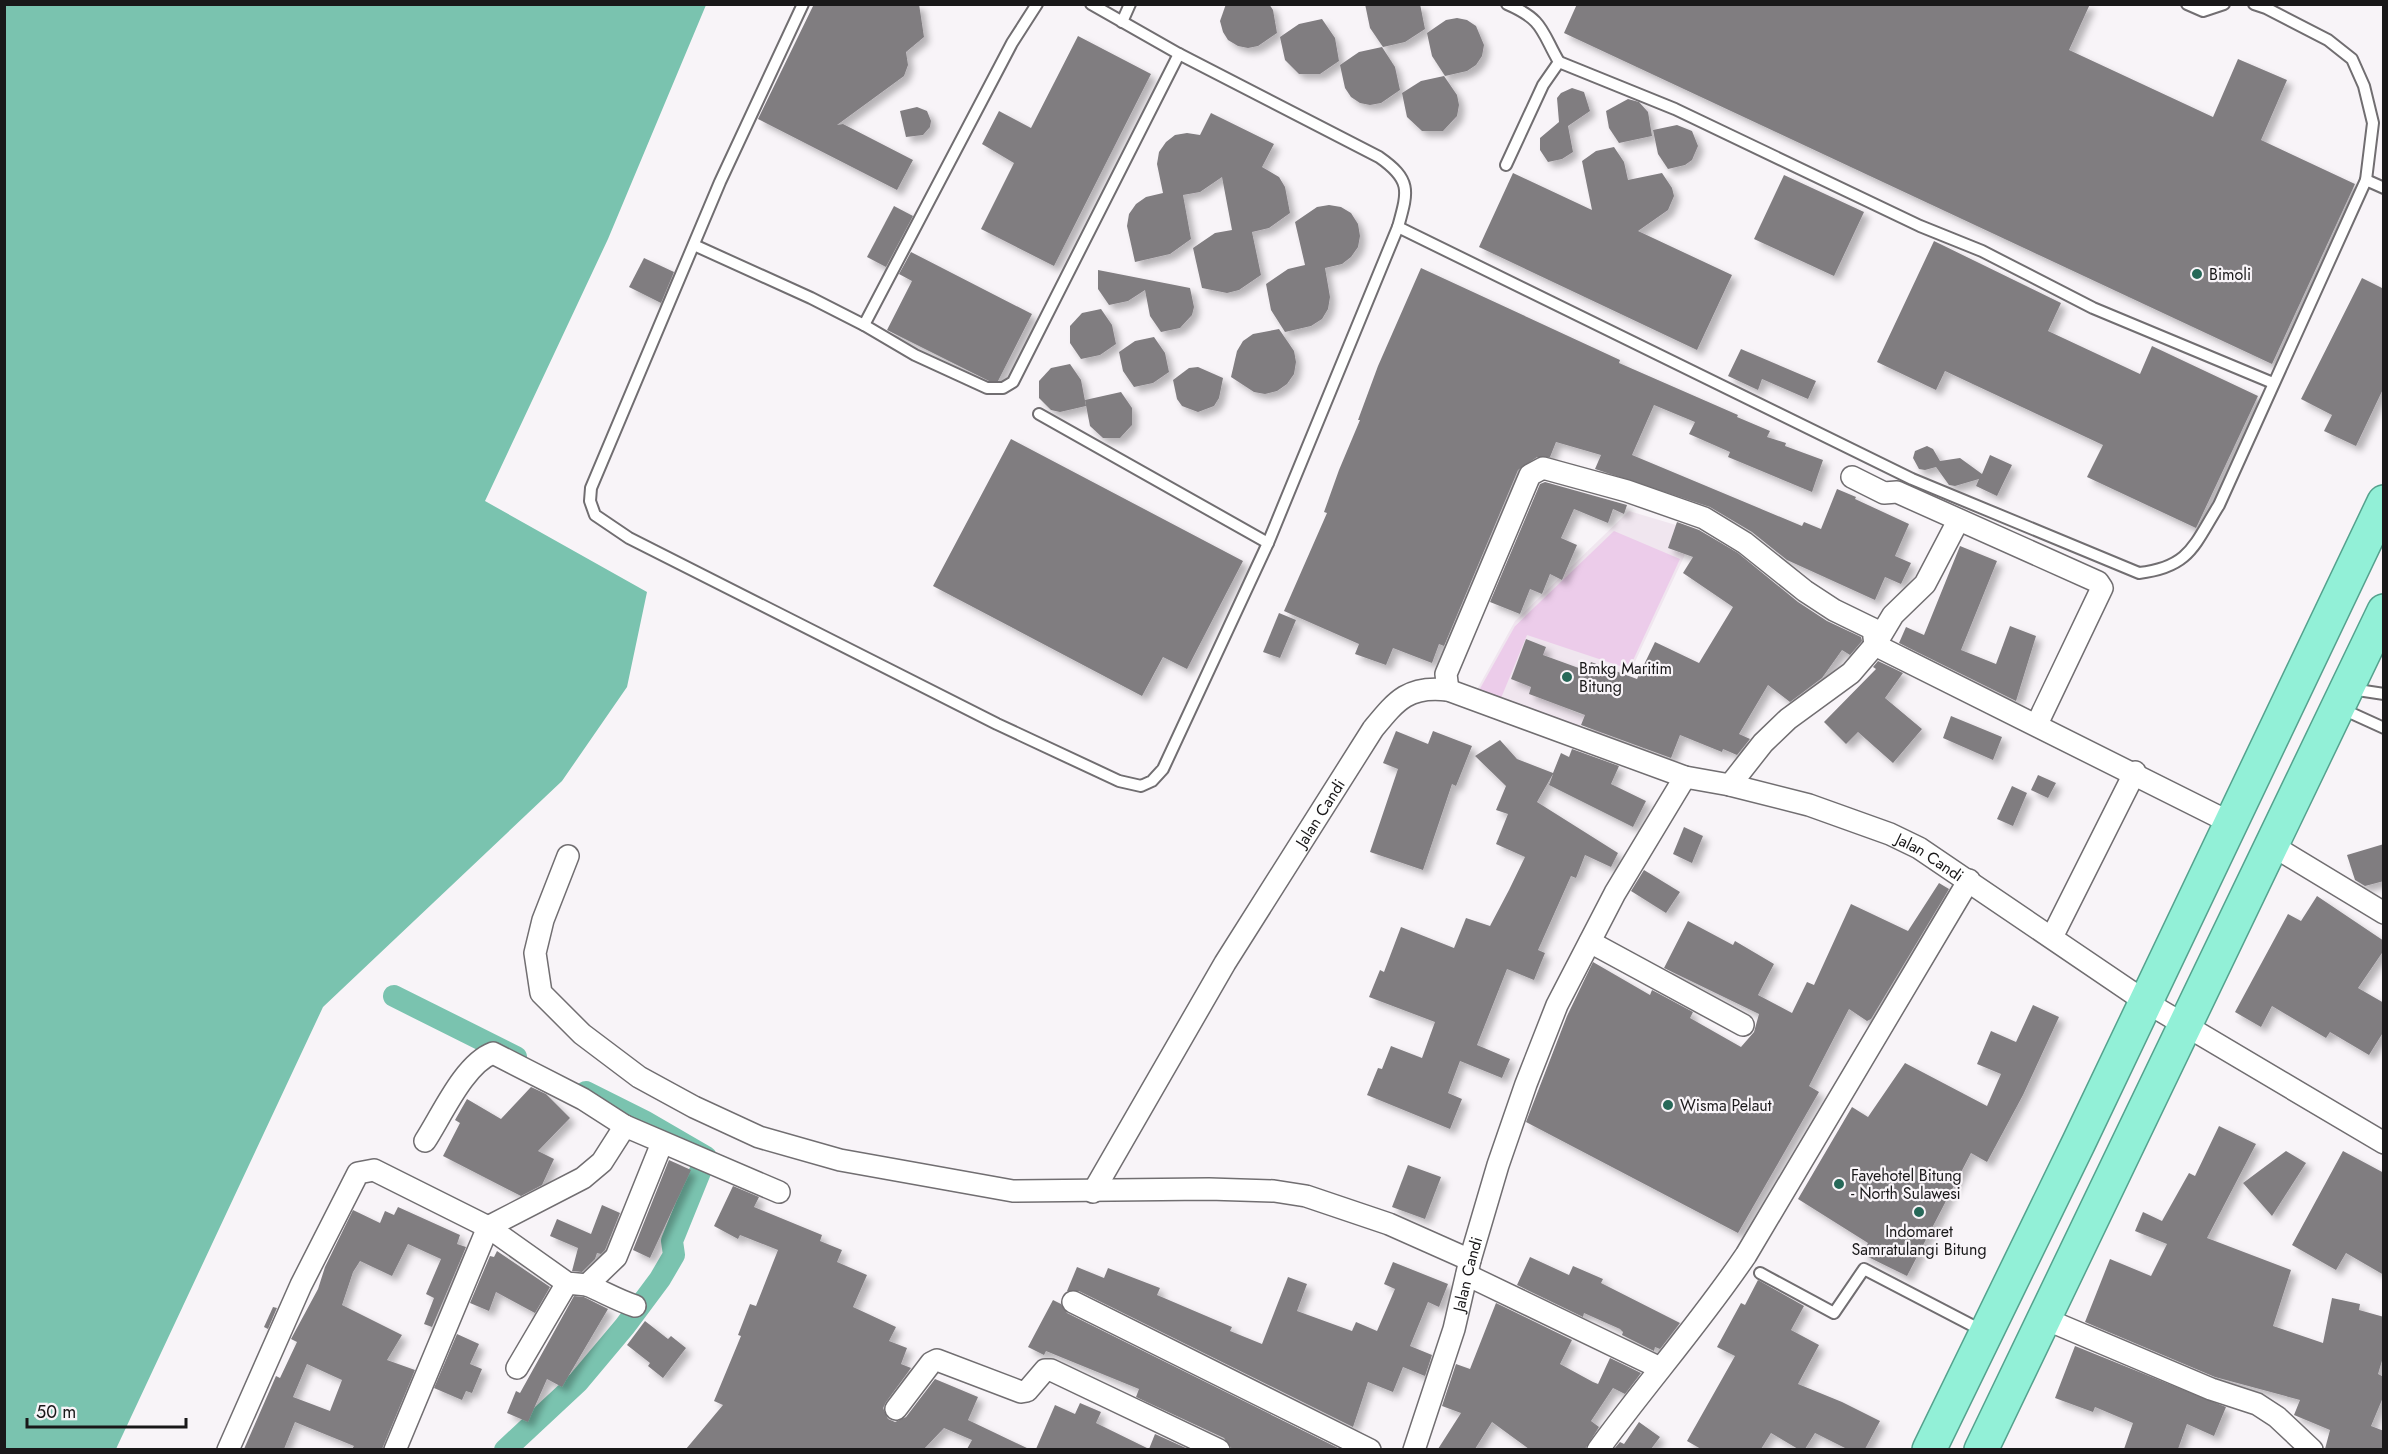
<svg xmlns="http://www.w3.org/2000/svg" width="2388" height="1454" font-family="Jost,sans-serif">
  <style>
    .built { fill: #f0e6ef; fill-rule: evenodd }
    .green { fill: #ecccea }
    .water { fill: #7ac3af }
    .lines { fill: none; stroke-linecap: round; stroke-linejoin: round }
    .canal { stroke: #7ac3af; stroke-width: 22 }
    .building { fill: #807d80; fill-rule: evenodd; filter: url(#shadow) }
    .service-casing { stroke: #716e71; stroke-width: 14 }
    .minor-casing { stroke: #716e71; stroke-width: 24 }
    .trunk-casing { stroke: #55a28e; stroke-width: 36 }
    .service { stroke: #fff; stroke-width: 10 }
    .minor { stroke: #fff; stroke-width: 21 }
    .trunk { stroke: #92f0d7; stroke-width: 33 }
    .poi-dot { fill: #266858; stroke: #f8f4f8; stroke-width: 2 }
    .labels { text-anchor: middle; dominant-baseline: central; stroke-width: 4.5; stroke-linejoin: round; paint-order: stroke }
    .poi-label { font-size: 16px; fill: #191819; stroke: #f8f4f8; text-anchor: start }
    .street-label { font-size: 16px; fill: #191819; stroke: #f8f4f8 }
  </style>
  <defs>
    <filter id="shadow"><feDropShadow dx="5.5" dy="5.5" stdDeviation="3" flood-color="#0004"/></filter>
  </defs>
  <rect width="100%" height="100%" fill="#f8f4f8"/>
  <path class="built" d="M1629,511L1696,531L1598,741L1474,695L1515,621ZM1674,530L1684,553L1683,554L1668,548ZM1614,532L1629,668L1527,634L1515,626ZM1526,639L1546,647L1543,655L1587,671L1591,662L1582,715L1568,709L1570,701L1545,700L1529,694L1531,687L1512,679ZM1587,710L1600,715L1592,735L1579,730Z"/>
  <path class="green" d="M1614,531L1680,559L1629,669L1527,635L1499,703L1477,694L1515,626Z"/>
  <path class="water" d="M5,4L706,5L608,239L485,501L647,592L627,687L562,781L323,1007L116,1449H5Z"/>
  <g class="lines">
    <g class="canal">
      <path d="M394,996L516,1057"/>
      <path d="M505,1450L578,1382L625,1326L660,1279L674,1255L672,1241L706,1157L644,1121L586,1092"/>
    </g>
  </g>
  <g class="building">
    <path d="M814,4H919L924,37L906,52L908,65L904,76L837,125L843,124L913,160L897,190L758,119Z"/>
    <path d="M1226,4H1269L1273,10L1277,33L1258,46L1248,48L1238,46L1228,40L1223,32L1220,21Z"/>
    <path d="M1365,4H1420L1425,29L1405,42L1383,47L1370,28Z"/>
    <path d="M1577,4H2090L2069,50L2213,117L2238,59L2287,80L2261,140L2355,184L2272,364L1564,33Z"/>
    <path d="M1457,18L1467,20L1476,26L1484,45L1482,56L1476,65L1467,71L1445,76L1432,56L1427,33L1446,20Z"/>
    <path d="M1322,19L1335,38L1339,61L1320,74H1299L1285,60L1280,37L1299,24Z"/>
    <path d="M1078,36L1151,74L1054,266L981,229L1014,163L982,144L999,111L1031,128Z"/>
    <path d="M1382,47L1395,67L1400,90L1381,103L1370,105L1360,103L1351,97L1345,88L1340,65L1359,52Z"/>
    <path d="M1444,76L1457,95L1459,105L1457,116L1443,131H1422L1407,117L1402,93L1421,81Z"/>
    <path d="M1572,88L1584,92L1590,111L1568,126L1573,152L1562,159L1548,162L1540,150V138L1559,122L1557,98L1561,93Z"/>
    <path d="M1628,99L1639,102L1648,112L1652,136L1619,143L1609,128L1606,111Z"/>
    <path d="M917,107L927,111L931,121L930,127L923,135L906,137L900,111Z"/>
    <path d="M1211,113L1274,144L1262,167L1279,177L1285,187L1290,213L1269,228L1252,232L1261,275L1239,290L1227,293L1202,288L1193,248L1215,233L1232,230L1222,177L1200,192L1183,195L1191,239L1170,254L1135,262L1127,226L1129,214L1136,204L1146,197L1163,193L1157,164L1159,152L1166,142L1175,135L1187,133L1200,135Z"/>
    <path d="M1677,125L1692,131L1698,146L1692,160L1685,165L1668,169L1658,154L1653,130Z"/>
    <path d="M1614,147L1624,162L1628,180L1662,173L1672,188L1674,196L1668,210L1638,231L1732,275L1697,350L1479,247L1513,173L1592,210L1582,161L1596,151Z"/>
    <path d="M1784,175L1864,212L1834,276L1754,239Z"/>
    <path d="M1329,205L1341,207L1351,213L1358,224L1360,236L1358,247L1351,257L1342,264L1325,268L1330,297L1328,309L1322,319L1311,326L1285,332L1271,310L1266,284L1288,269L1305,265L1295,222L1317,207Z"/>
    <path d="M894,206L913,216L886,267L867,257Z"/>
    <path d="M1934,241L2061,303L2048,331L2140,374L2152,346L2258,396L2196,528L2087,477L2103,445L1945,371L1936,390L1877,362Z"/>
    <path d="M911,252L1032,314L998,381H989L887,330L912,281L899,274Z"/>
    <path d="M644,258L674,272L661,303L629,287Z"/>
    <path d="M1421,268L1620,360L1619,363L1738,415L1737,417L1770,431L1767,437L1786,443L1785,446L1823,460L1812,492L1728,457L1730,452L1689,434L1695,422L1654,405L1632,455L1802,526L1804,522L1821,529L1837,489L1856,497L1855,499L1909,524L1895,556L1911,563L1901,584L1885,577L1875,600L1787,560L1752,532L1710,507L1595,469L1601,455L1556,442L1550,457H1537L1518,470L1444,646L1439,644L1432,663L1393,648L1386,665L1355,654L1359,644L1284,611L1327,513L1324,512L1339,470L1360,420H1358L1378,366Z"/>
    <path d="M1098,270L1190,288L1194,307L1192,315L1180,328L1161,332L1150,316L1145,290L1128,301L1109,305L1098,289Z"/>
    <path d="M2362,278L2384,289V387L2356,446L2324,431L2332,415L2301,399Z"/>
    <path d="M1101,309L1112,325L1116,344L1100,355L1081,359L1070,343V326L1082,313Z"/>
    <path d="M1279,329L1294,351L1296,362L1294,374L1287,384L1277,391L1265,394L1254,392L1231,377L1237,351L1243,341L1253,334Z"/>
    <path d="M1154,337L1165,353L1169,372L1153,383L1134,387L1123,371L1119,352L1135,341Z"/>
    <path d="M1741,349L1816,381L1808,399L1762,379L1758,390L1728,376Z"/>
    <path d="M1070,364L1081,380L1086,406L1060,412L1051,410L1039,398V381L1051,368Z"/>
    <path d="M1198,367L1223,378L1219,398L1214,406L1198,412L1182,406L1177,399L1173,380L1189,368Z"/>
    <path d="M1121,392L1132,408V425L1120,438H1103L1090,426L1085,400Z"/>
    <path d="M1011,439L1243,561L1187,669L1163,657L1142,696L933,586Z"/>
    <path d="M1927,446L1933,449L1940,461L1960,458L1982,474L1990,455L2012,465L1997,496L1976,486L1979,479L1955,486L1949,485L1936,467L1925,470L1919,469L1913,458L1915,451Z"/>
    <path d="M1545,482L1627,505L1624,514L1613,509L1608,523L1574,509L1561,538L1577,545L1562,580L1550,574L1542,594L1530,589L1520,614L1490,602L1540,484Z"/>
    <path d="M1677,522L1699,530L1738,553L1798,602L1827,621L1861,637L1862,641L1850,655L1842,650L1822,678L1790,702L1768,685L1739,734L1750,739L1737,755L1723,749L1722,752L1680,735L1671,758L1581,725L1585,715L1529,694L1531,687L1511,679L1526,639L1546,647L1543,655L1587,671L1591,662L1637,679L1655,642L1699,663L1733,607L1683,573L1693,557L1668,548Z"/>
    <path d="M1960,546L1997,561L1961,650L1996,664L2010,626L2036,636L2016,701L1899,643L1906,627L1924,635Z"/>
    <path d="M1279,613L1296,620L1280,658L1263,652Z"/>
    <path d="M1878,661L1903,673L1885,698L1922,729L1893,763L1858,732L1846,744L1824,722L1876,669L1873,667Z"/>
    <path d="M1951,716L2002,737L1993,760L1943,738Z"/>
    <path d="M1396,731L1428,744L1433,731L1472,746L1456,786L1452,784L1423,870L1370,852L1398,769L1383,763Z"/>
    <path d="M1500,740L1517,759L1553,773L1561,753L1569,757L1572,749L1619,766L1611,784L1646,801L1633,827L1549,785L1553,774L1537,802L1618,853L1611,867L1585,855L1576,878L1571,876L1538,950L1545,953L1534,980L1507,969L1477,1045L1510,1059L1502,1078L1460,1061L1448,1093L1462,1099L1450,1129L1367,1095L1378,1068L1382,1069L1391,1046L1422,1058L1435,1022L1369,997L1380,970L1384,972L1401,927L1454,948L1466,918L1490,926L1509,890L1525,857L1496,844L1508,814L1496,810L1506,786L1475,756Z"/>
    <path d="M2038,775L2056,783L2048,798L2031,790Z"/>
    <path d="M2012,786L2027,793L2013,826L1997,819Z"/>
    <path d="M1684,827L1703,836L1692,863L1673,854Z"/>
    <path d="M2384,844V881L2365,886L2355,880L2347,855Z"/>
    <path d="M1644,870L1680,892L1666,913L1631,891Z"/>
    <path d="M1939,883L1949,889L1871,1019L1867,1021L1849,1009L1809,1086L1819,1092L1738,1233L1526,1122L1567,1016L1593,962L1650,995L1652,990L1693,1012L1690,1018L1741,1047L1754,1032L1759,1014L1664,968L1688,921L1733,945L1735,941L1774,964L1758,995L1792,1013L1807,982L1814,985L1851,904L1908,931Z"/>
    <path d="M2317,896L2384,941V950L2358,988L2384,1003V1031L2369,1055L2330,1032L2326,1038L2272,1006L2261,1027L2235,1012L2288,914L2301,921Z"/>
    <path d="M2033,1005L2059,1017L2023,1095L1987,1162L1971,1153L1907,1276L1862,1254L1868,1243L1798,1199L1852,1107L1868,1117L1905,1063L1987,1106L2001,1074L1977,1064L1991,1031L2016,1042Z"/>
    <path d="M531,1087L546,1094L570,1118L538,1151L554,1159L542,1185L521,1196L443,1156L460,1123L455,1120L467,1099L501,1119Z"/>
    <path d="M2219,1126L2256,1144L2207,1238L2291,1270L2273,1326L2323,1343L2332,1298L2360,1304L2359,1310L2384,1317V1354L2378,1374L2384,1377V1395L2371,1426L2384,1431V1449H2325L2330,1430L2294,1415L2300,1400L2215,1377L2085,1322L2110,1259L2151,1276L2167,1244L2135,1231L2143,1212L2162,1221L2189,1173L2195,1176Z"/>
    <path d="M2286,1151L2306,1163L2272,1216L2243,1183Z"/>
    <path d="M2343,1151L2384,1173V1275L2346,1253L2336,1270L2292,1245Z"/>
    <path d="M669,1160L691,1170L650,1258L633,1250Z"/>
    <path d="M1408,1165L1441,1177L1425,1219L1392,1207Z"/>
    <path d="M733,1186L759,1197L754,1207L822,1235L820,1241L842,1250L837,1262L867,1275L853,1307L896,1327L889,1341L907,1348L901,1364L911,1368L886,1402L883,1408L888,1419L895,1422L906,1417L935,1379L978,1397L968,1420L1029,1449H967L972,1440L944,1428L924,1449H686L723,1405L714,1401L741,1336L738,1335L750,1304L756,1306L778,1250L740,1235L738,1239L714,1226Z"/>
    <path d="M602,1205L620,1213L605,1250L601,1254L597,1253L595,1259L582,1272L572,1271L578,1248L550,1236L557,1219L591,1234Z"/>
    <path d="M398,1207L460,1235L457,1244L466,1247L432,1327L424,1324L434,1298L426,1294L441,1259L408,1244L392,1276L360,1261L353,1272L342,1305L402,1335L387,1360L415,1370L382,1449H352L354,1446L295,1422L284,1449H244L276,1376L280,1378L297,1342L291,1339L318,1289L325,1267L353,1210L380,1223L385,1211L394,1215ZM307,1364L342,1380L330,1411L293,1397Z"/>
    <path d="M497,1251L550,1287L535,1313L496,1292L489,1311L470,1303L490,1256L494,1257Z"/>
    <path d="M1530,1257L1569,1275L1573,1266L1603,1279L1601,1283L1680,1323L1660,1349L1655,1347L1654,1351L1622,1335L1623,1332L1620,1329L1584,1313L1583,1317L1517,1285Z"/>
    <path d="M1393,1262L1448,1284L1439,1307L1428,1302L1410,1346L1432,1355L1425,1376L1403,1367L1393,1392L1368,1382L1353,1427L1079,1291H1067L1077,1267L1104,1278L1108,1268L1160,1288L1157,1295L1232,1327L1230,1331L1262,1344L1288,1277L1307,1284L1297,1311L1352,1331L1356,1322L1377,1331L1395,1289L1384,1284Z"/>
    <path d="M1758,1280L1804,1306L1791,1330L1819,1345L1798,1384L1842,1402L1880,1421L1865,1449H1847L1815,1433L1805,1449H1798L1771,1433L1761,1449H1701L1687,1441L1735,1356L1717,1347L1741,1303L1745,1305Z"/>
    <path d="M574,1296L584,1297L608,1309L562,1387L547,1379L528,1422L507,1413L516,1391L520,1393Z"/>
    <path d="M1053,1300L1061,1304L1067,1313L1340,1449H1232L1224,1438L1136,1397L1139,1389L1046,1351L1044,1355L1028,1347Z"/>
    <path d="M1496,1303L1572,1340L1560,1364L1593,1382L1598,1384L1610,1358L1641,1373L1625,1394L1613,1388L1591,1421L1599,1427L1585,1449H1529L1492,1422L1475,1449H1438L1461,1413L1442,1406L1456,1364L1470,1369Z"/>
    <path d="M273,1307L277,1308L268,1329L264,1327Z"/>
    <path d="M645,1321L668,1339L671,1336L686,1348L663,1378L648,1366L650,1363L627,1345Z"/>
    <path d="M457,1334L479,1344L470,1364L482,1369L472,1393L466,1391L462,1400L434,1388Z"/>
    <path d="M2075,1346L2226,1407L2214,1436L2187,1424L2178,1449H2124L2133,1423L2095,1407L2093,1412L2055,1398Z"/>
    <path d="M1080,1403L1101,1412L1096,1423L1149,1449L1155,1434L1188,1449H1036L1055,1405L1075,1414Z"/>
    <path d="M1639,1422L1660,1437L1651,1449H1614L1620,1442L1624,1444Z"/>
  </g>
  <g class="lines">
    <defs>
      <g id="service">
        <path d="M803,4L720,182L591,488L590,501L595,515L629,538L997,724L1119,781L1141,786L1152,781L1163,769L1268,543L1398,227C1408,191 1412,180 1379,157L1179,54L1091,4"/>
        <path d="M2187,4L2203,11L2224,4"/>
        <path d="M2254,4L2266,8L2328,40L2352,59L2364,86L2373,123L2366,180"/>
        <path d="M1122,22L1130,4"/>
        <path d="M1559,62L1675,109L1920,226L1982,251L2093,308L2273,383"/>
        <path d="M1506,165L1543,85L1559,62C1541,31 1544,20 1507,4"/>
        <path d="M1398,227L1912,479L2139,573C2190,567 2194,545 2219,505L2366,180L2384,188"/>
        <path d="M694,245L811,298L864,325L1012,43L1037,4"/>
        <path d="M864,325L915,355L987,388H1003L1013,382L1179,54"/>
        <path d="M1039,414L1268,543"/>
        <path d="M2351,689L2384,694"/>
        <path d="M2340,708L2384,728"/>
        <path d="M1760,1273L1834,1313L1864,1269L1983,1331"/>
      </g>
      <g id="minor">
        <path d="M1852,477L1884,493L1897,492L2098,582L2102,588L2037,724"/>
        <path d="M1448,690L1446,674L1530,475L1543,468L1627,491L1704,518L1745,543L1805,591L1834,610L1873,629L1875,645L2231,823"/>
        <path d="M1730,785L1763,743L1788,719L1851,673L1875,645L1893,615L1925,584L1958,521"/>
        <path d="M2270,844L2384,913"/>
        <path d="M568,856L543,920L535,953L541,993L582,1034L639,1077L694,1107L759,1137L840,1160L1013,1191L1209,1189L1274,1191L1306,1196L1389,1224L1470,1260"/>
        <path d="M2052,937L2135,772"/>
        <path d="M1590,942L1743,1025"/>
        <path d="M425,1141C442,1115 464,1064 493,1053L583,1099L625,1126"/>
        <path id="s1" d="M1093,1192L1225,963L1373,729C1396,701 1408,685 1448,690L1685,777L1730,785L1809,805L1890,834L1919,848L2146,1002L2384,1143"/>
        <path d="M1467,1275L1660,1368"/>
        <path d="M587,1285C604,1292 617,1300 635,1306"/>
        <path d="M1073,1302L1370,1450"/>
        <path d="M2043,1318L2211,1389L2257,1404L2277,1417L2312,1450"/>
        <path d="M517,1368L567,1283"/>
        <path d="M896,1409L931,1363L937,1360L1021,1392L1027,1391L1045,1370H1051L1219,1450"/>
        <path d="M228,1450L301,1285L358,1173L374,1170L488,1227L567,1283L587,1285L616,1257L662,1143"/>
        <path d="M395,1450L488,1227L583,1178L602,1162L625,1126L779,1192"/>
        <path id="s2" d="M1414,1450L1454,1329L1470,1260L1498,1165L1526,1084L1557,1005L1615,893L1685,777"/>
        <path d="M1598,1450C1646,1384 1700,1323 1746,1255L1969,880"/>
      </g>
      <g id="trunk">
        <path d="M1929,1450L2079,1142L2384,502"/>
        <path d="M1981,1450L2384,611"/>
      </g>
    </defs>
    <use href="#service" class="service-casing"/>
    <use href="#minor" class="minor-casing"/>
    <use href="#trunk" class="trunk-casing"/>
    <use href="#service" class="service"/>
    <use href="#minor" class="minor"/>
    <use href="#trunk" class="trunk"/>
  </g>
  <g class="poi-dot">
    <circle cx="2197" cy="274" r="6"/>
    <circle cx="1567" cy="677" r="6"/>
    <circle cx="1668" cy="1105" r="6"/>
    <circle cx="1839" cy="1184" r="6"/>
    <circle cx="1919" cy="1212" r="6"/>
  </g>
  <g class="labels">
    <g class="poi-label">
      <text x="2209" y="274">Bimoli</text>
      <text x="1579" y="668">Bmkg Maritim<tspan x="1579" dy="18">Bitung</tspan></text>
      <text x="1680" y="1105">Wisma Pelaut</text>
      <text x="1851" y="1175">Favehotel Bitung<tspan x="1851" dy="18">- North Sulawesi</tspan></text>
      <text x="1919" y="1231" text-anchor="middle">Indomaret<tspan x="1919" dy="18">Samratulangi Bitung</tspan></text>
    </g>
    <g class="street-label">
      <text stroke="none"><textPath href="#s1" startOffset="442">Jalan Candi</textPath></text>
      <text stroke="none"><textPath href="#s1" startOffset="1143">Jalan Candi</textPath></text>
      <text stroke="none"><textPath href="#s2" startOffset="184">Jalan Candi</textPath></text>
    </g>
  </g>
  <rect width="2388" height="1454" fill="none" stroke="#191819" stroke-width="12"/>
  <path d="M27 1418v9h159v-9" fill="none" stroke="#191819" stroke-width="3"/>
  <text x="36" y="1418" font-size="18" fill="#191819" stroke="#f8f4f8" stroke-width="4.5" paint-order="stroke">50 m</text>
</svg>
